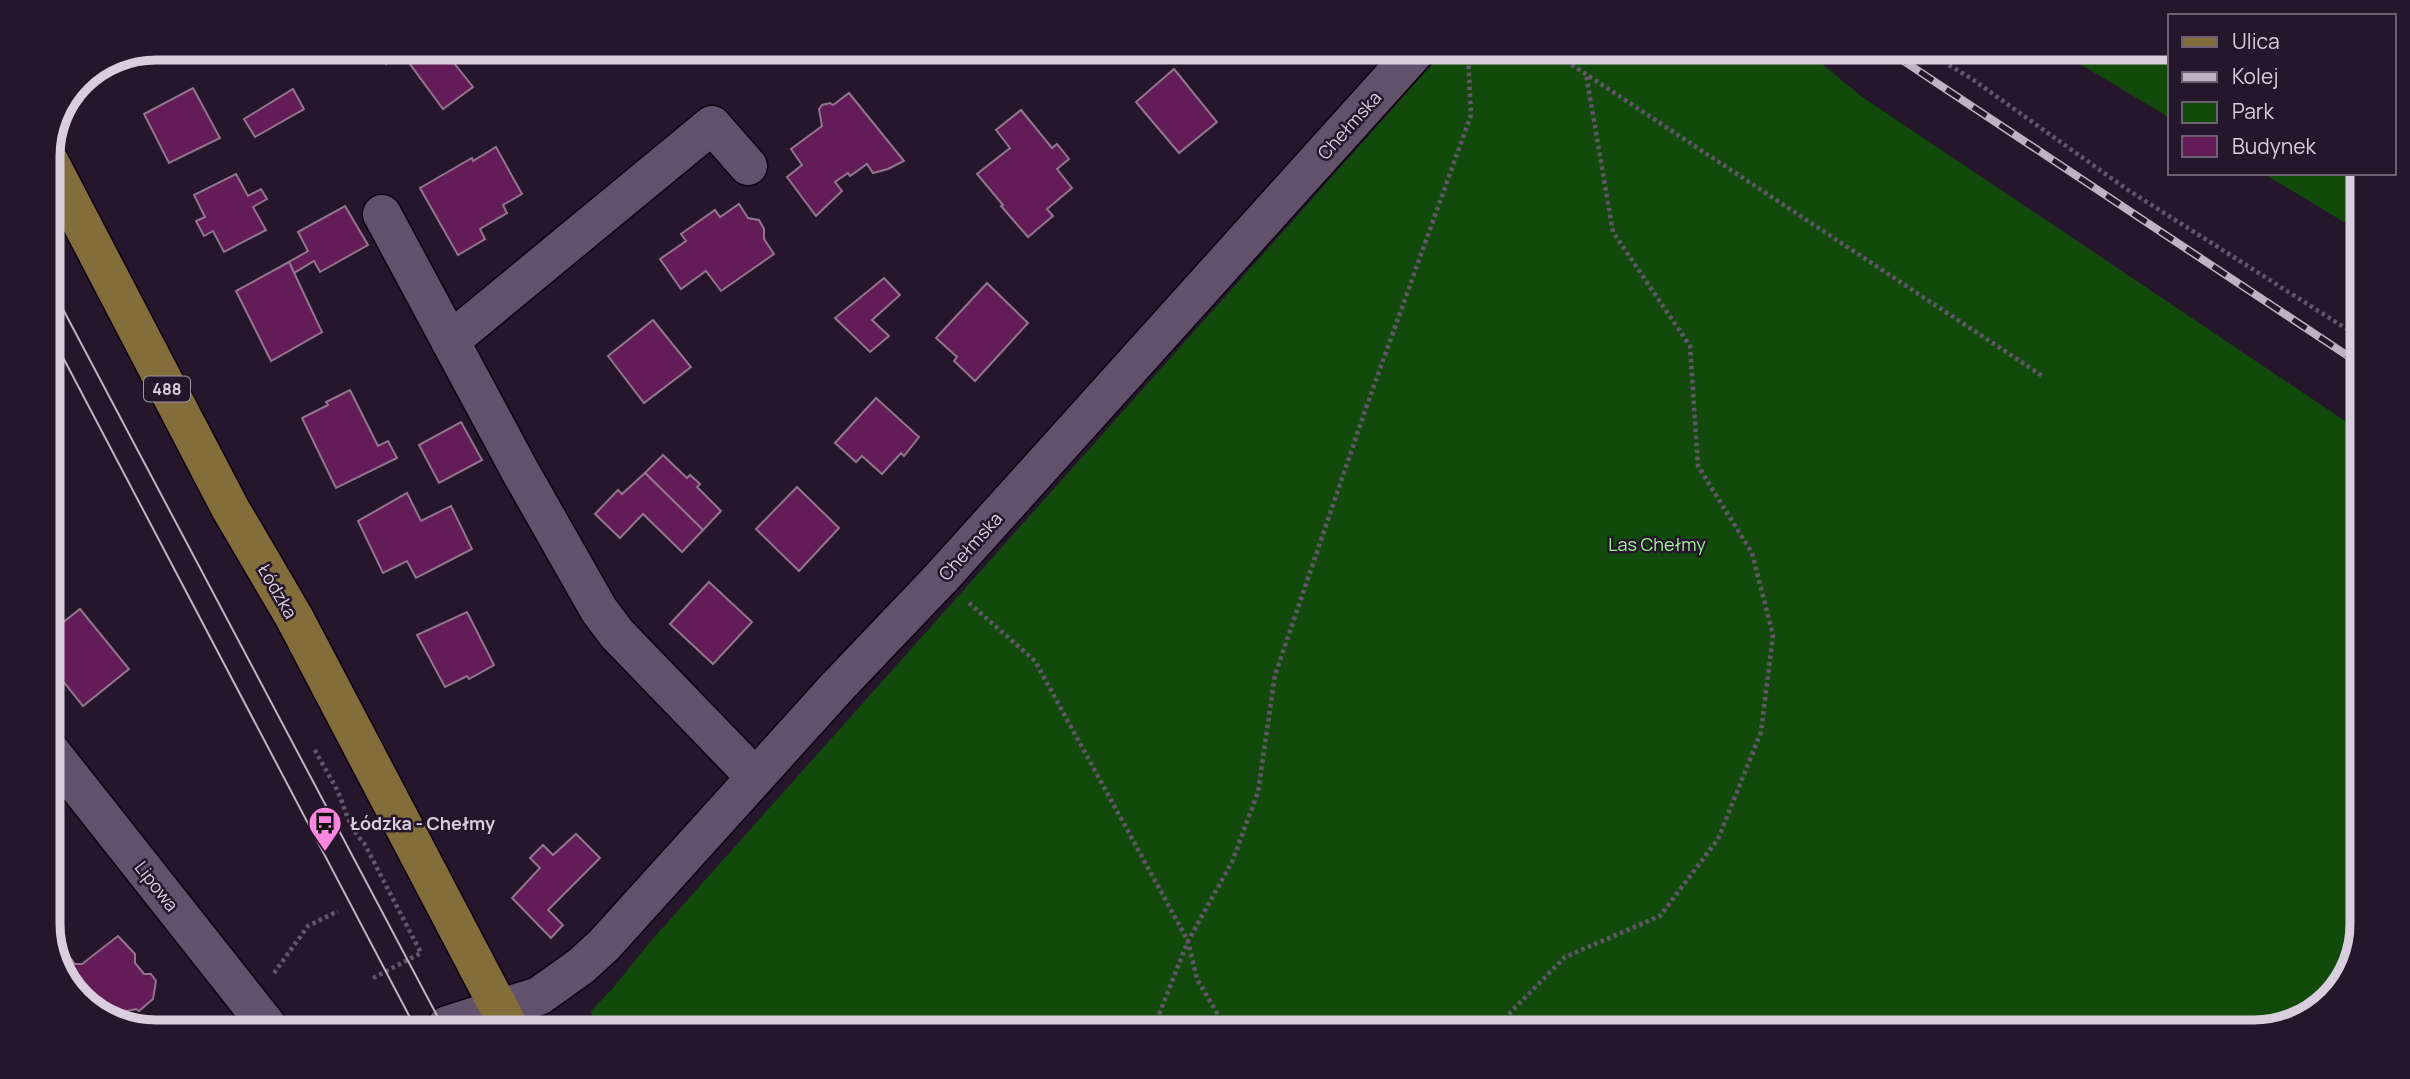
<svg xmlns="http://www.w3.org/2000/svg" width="2410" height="1079" font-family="Manrope,sans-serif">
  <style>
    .green { fill: #124a0c }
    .building { fill: #631c58; stroke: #91768b; stroke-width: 2 }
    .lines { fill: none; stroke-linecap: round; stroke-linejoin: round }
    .minor-casing { stroke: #0e0314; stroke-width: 41 }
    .major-casing { stroke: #0e0314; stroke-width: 41 }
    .path { stroke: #63566a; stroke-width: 4.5; stroke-dasharray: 3.5 3.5; stroke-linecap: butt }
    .minor { stroke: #62516a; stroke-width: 38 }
    .major { stroke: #836d3b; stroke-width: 38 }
    .tram { stroke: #bdb3c3; stroke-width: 2 }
    .rail-casing { stroke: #bdb3c3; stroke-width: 8 }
    .rail { stroke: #25162c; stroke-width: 5; stroke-dasharray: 16; stroke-linecap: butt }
    .labels { text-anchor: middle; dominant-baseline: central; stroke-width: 5; stroke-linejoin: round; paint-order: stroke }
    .shield { fill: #25162c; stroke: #a297a8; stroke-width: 2 }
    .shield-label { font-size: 16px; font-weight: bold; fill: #d8cedd }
    .street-label { font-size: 18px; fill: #d8cedd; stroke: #25162c }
    .park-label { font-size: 18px; fill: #9ef694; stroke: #25162c }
    .poi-label { font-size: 18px; font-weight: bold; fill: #d8cedd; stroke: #25162c; text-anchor: start }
    .rim { fill: none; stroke: #d8cedd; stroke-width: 9 }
  </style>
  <rect width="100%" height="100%" fill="#25162c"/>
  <g class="green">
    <path d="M1443,52L1810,54L1861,96L2360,431L2354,965L2314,1014L2255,1032L593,1025L591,1011L613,988L650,942Z"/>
    <path d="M2065,55H2170V118Z"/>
    <path d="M2263,173H2362V233Z"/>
  </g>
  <g class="building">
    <path d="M384,48H442L473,87L443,109L401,52L386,64L378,53Z"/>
    <path d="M1174,69L1217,122L1179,153L1136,102Z"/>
    <path d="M193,88L220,138L169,163L144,114Z"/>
    <path d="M293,89L304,109L255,137L244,119Z"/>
    <path d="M849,93L904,161L888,169L873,173L867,164L850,176L848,173L835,182L842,191L816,216L787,177L802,165L791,149L822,126L819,109L822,105L830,103L833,105Z"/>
    <path d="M1021,110L1052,148L1057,144L1069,159L1057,169L1072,188L1047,209L1053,216L1028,237L1001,206L1003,205L977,174L1010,148L996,130Z"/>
    <path d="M496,147L522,194L503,205L507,213L480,229L485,239L458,255L420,188L472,158L473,161Z"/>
    <path d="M236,174L248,196L261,189L267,199L253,207L266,230L224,252L213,231L204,236L196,221L205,217L194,195Z"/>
    <path d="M739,204L748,218L759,220L764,229V239L774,254L721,291L706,271L681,289L660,259L686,241L681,234L715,210L720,217Z"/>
    <path d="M345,206L368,245L320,272L314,261L294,273L289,262L308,251L298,232Z"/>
    <path d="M289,262L322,332L271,361L236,291Z"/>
    <path d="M884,278L900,295L872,320L889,336L870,352L835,318Z"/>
    <path d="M987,283L1028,323L975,381L954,361L957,357L936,338Z"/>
    <path d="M653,320L691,367L644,403L608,356Z"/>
    <path d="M350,390L378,446L388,441L397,458L336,488L302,418L328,405L326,402Z"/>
    <path d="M876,398L919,437L904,456L901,453L882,474L862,456L856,462L835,443Z"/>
    <path d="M461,422L482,460L439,483L419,445Z"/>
    <path d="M663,455L687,478L690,475L700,484L697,487L721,511L703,530L645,473Z"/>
    <path d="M645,473L703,530L682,552L643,514L620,538L595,514L618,490L622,494Z"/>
    <path d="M797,487L839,528L799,571L756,529Z"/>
    <path d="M407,493L421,521L451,506L472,549L416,578L407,561L383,573L358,521Z"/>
    <path d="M709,582L752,622L713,664L670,624Z"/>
    <path d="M80,609L129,669L83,706L51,666L58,661L47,648V635Z"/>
    <path d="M467,612L494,665L469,679L467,676L445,687L417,635Z"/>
    <path d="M576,834L600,858L548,910L563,925L551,938L512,898L540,868L530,858L543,845L553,855Z"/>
    <path d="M118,936L135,954V963L144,974H151L156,981L153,999L139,1011L136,1009L105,1016L66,984L54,949L60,944L75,964H82Z"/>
  </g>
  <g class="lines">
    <defs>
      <g id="minor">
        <path d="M382,214L520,471L599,610L617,634L755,777"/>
        <path d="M450,341L712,125L748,166"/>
        <path d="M48,748L266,1024"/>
        <path d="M447,1025L539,996L581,966L604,945L838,686L941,578L1415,52"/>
      </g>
      <path id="major" d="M47,157L230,508L294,617L508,1025"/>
    </defs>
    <use href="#minor" class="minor-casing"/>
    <use href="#major" class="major-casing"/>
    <g class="path">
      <path d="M1554,53L2044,377"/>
      <path d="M1931,54L1972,79L2128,190L2361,338"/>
      <path d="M969,603L1035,661L1188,941L1197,979L1226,1028"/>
      <path d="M315,750C323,766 334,782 341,799C347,816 351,830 364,843L421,953"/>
      <path d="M274,973L308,926L338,911"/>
      <path d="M373,978L421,953"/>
      <path d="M1154,1027L1188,941L1232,862L1258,792L1275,675L1366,408L1471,115L1468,52"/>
      <path d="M1494,1029L1565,957L1660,916L1718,839L1761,732L1773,635L1752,553L1698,466L1690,346L1613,232L1586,74"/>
    </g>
    <use href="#minor" class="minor"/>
    <use href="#major" class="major"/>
    <g class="tram">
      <path d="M47,279L442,1025"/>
      <path d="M47,327L414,1025"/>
    </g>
    <defs>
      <path id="rail" d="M1893,54L2360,364"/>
    </defs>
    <use href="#rail" class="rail-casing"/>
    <use href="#rail" class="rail"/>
  </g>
  <defs>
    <symbol id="bus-pin" viewBox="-11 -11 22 30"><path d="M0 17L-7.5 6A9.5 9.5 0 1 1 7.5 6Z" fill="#fd86e1" stroke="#25162c"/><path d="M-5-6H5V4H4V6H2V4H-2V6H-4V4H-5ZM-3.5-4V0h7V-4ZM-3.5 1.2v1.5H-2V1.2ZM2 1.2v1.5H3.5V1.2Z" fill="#111"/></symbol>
  </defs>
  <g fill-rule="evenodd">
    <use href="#bus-pin" x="306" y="804" width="38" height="52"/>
  </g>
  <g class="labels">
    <rect class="shield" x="144" y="376.5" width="46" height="25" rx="5"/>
    <g class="shield-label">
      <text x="167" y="389">488</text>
    </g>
    <g class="street-label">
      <text transform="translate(1349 125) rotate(-48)">Chełmska</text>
      <text transform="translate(970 546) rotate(-48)">Chełmska</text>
      <text transform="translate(278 591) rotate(60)">Łódzka</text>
      <text transform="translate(157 886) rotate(52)">Lipowa</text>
    </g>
    <g class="park-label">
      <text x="1657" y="544">Las Chełmy</text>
    </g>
    <g class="poi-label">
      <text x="350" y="823">Łódzka - Chełmy</text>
    </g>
  </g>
  <path d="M0 0H2410V1079H0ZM156 60H2254A96 96 0 0 1 2350 156V924A96 96 0 0 1 2254 1020H156A96 96 0 0 1 60 924V156A96 96 0 0 1 156 60Z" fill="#25162c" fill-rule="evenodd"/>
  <path class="rim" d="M156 60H2254A96 96 0 0 1 2350 156V924A96 96 0 0 1 2254 1020H156A96 96 0 0 1 60 924V156A96 96 0 0 1 156 60Z"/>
  <rect x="2168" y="14" width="228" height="161" fill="#25162c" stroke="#6d6073" stroke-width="2"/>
  <rect x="2182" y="37" width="35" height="10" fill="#836d3b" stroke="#6d6073" stroke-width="2"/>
  <text x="2232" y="49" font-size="21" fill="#d8cedd">Ulica</text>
  <rect x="2182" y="72" width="35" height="10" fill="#bdb3c3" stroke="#6d6073" stroke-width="2"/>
  <text x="2232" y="84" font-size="21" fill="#d8cedd">Kolej</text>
  <rect x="2182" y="102" width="35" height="21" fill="#124a0c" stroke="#6d6073" stroke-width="2"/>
  <text x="2232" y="119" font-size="21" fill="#d8cedd">Park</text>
  <rect x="2182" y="136" width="35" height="21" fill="#631c58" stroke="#6d6073" stroke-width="2"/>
  <text x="2232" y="154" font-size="21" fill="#d8cedd">Budynek</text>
</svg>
